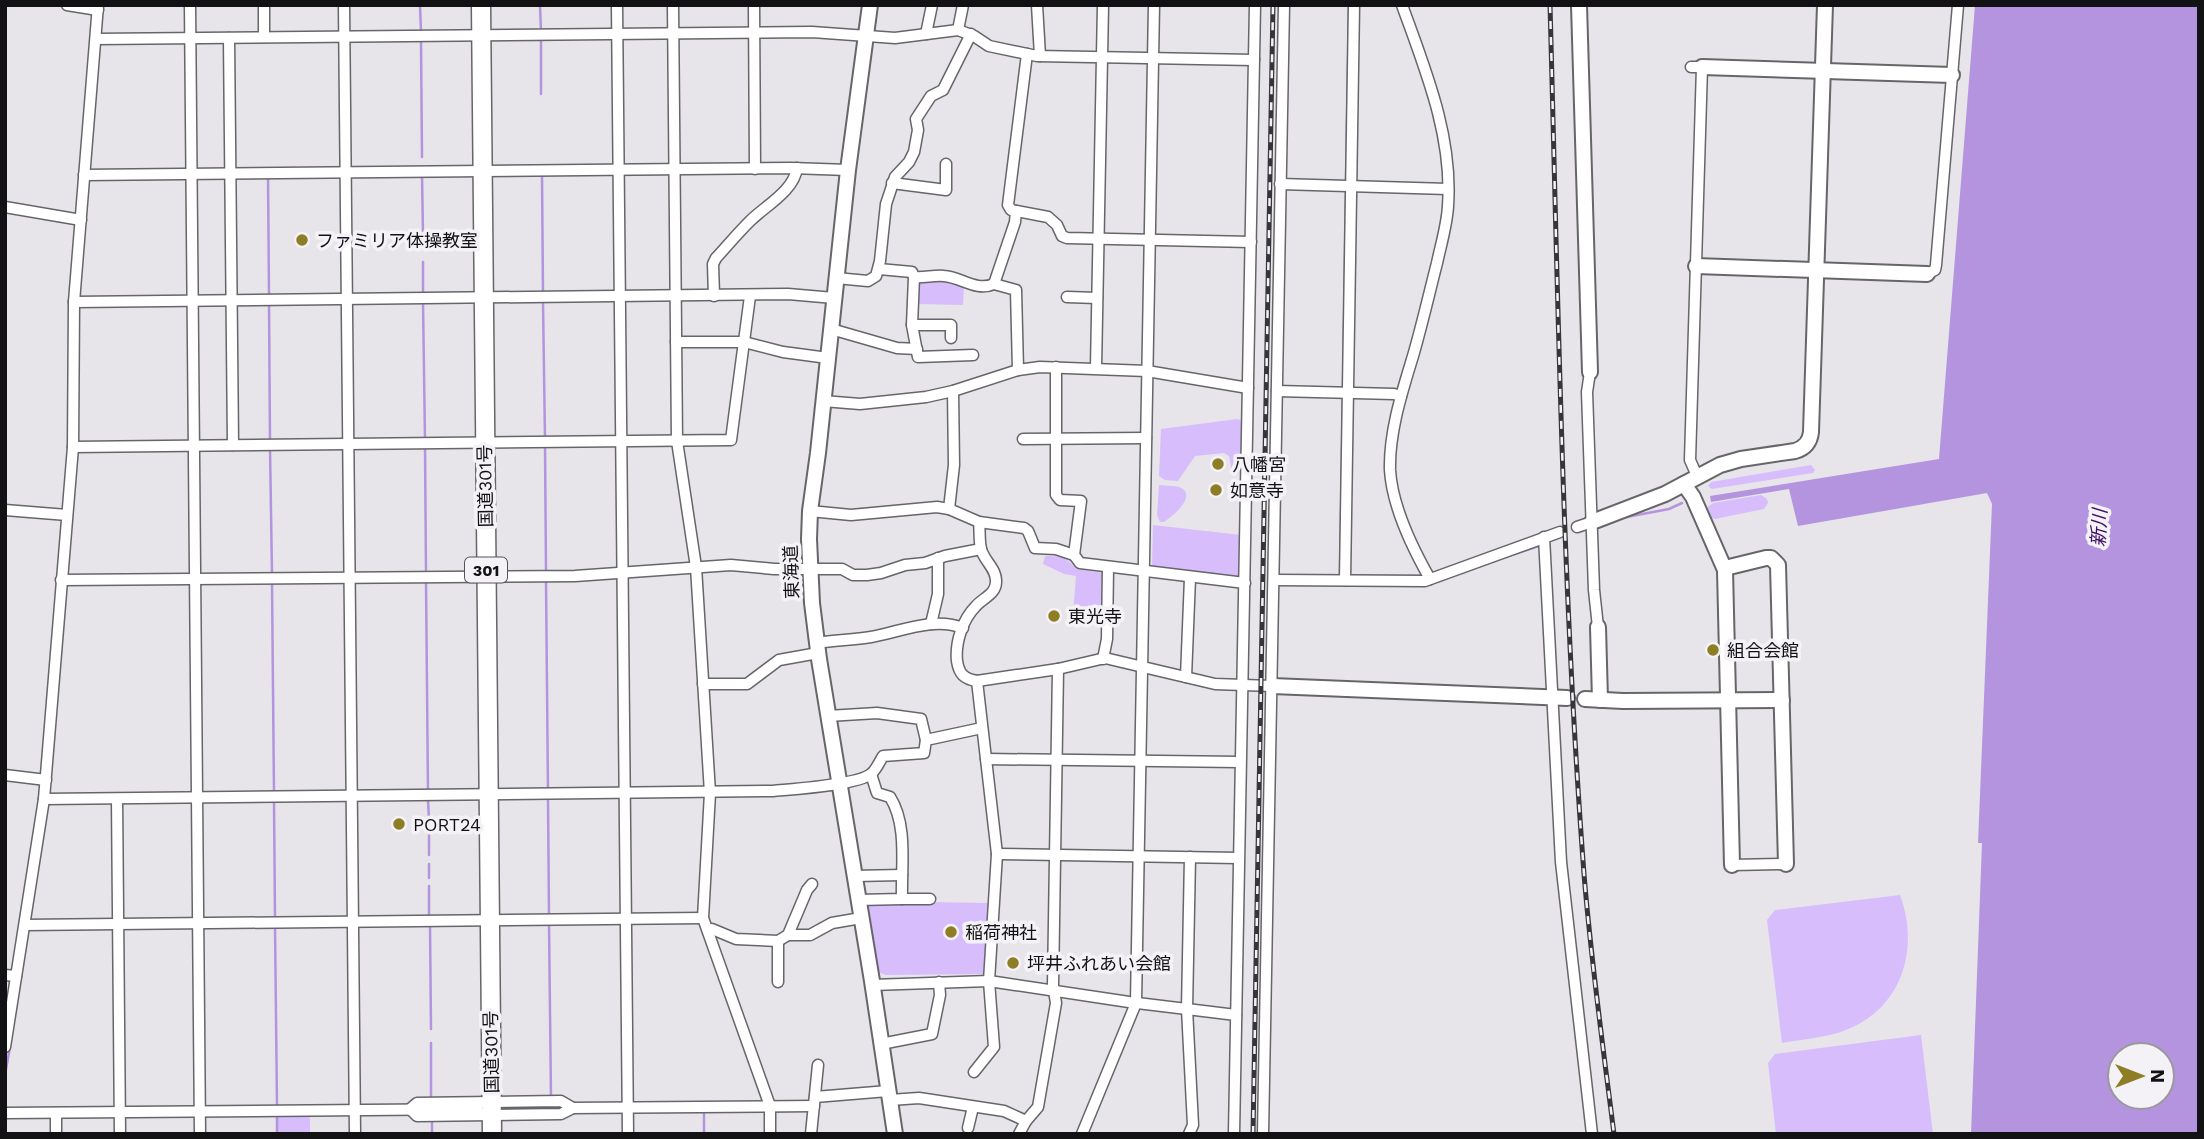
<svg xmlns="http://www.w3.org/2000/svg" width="2204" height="1139" font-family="'Work Sans','Noto Sans JP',sans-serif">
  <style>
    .green { fill: #d8bdfd }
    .water { fill: #b494de; fill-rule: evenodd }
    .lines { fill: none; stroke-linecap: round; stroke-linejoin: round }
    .stream { stroke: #b494de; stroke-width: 2.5 }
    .street-casing { stroke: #666569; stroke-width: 13 }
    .secondary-casing { stroke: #666569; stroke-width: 18 }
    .highway-casing { stroke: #666569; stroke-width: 21 }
    .street { stroke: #fff; stroke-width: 10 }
    .secondary { stroke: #fff; stroke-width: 14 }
    .highway { stroke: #fff; stroke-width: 18 }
    .rail-casing { stroke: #363538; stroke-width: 5 }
    .rail { stroke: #f4f2f7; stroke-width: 2.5; stroke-dasharray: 8; stroke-linecap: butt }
    .poi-dot { fill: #8d7e25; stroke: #f4f2f7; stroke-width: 2.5 }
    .labels { text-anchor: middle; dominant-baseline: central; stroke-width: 7; stroke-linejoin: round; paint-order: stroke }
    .shield { fill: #f4f2f7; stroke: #565457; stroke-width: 2 }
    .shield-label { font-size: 16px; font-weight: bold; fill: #121113 }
    .poi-label { font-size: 18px; fill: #121113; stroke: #f4f2f7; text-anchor: start }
    .street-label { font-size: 18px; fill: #121113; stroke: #f4f2f7 }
    .water-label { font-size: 19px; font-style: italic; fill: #3d0c64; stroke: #f4f2f7 }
  </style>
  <rect width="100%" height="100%" fill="#e7e5ea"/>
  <g class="green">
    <path d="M933,279H944L964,286L963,305L917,304L918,282Z"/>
    <path d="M1237,419L1240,420L1243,424L1242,469L1238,474L1232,472L1229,456L1224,453L1195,456L1178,481L1165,480L1159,476L1161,429Z"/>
    <path d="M1811,465L1815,470L1813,473L1712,489L1708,486L1711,482Z"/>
    <path d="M1159,485C1166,486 1178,485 1183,489C1195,499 1171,517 1164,522H1160L1157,515Z"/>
    <path d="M1761,495L1767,499L1768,503L1764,509L1715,519L1709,517L1708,507L1713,503Z"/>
    <path d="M1153,525L1241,535L1240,577L1154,567L1152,565Z"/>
    <path d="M1045,556C1060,556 1067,557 1076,569L1104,573L1103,619L1073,614L1076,576L1064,574L1043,564Z"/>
    <path d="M1900,895C1920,949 1902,1008 1846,1030C1826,1038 1803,1039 1782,1043L1767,920L1775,910Z"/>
    <path d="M871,901L988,903L990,905L985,974L886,975L880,973L876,968L866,907Z"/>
    <path d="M1921,1035L1933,1134H1776L1768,1063L1775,1054Z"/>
    <rect x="278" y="1115" width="32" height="19"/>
  </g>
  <path class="water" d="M1975,5H2199V1134H1971L1982,843H1978L1992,504L1987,493L1798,526L1789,489L1711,502L1710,496L1939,459ZM2120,1055H2162V1097H2120Z"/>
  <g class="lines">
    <g class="stream">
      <path d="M420,5L421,32"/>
      <path d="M540,5L541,32"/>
      <path d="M541,39V94"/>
      <path d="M421,40L422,157"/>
      <path d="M422,175L423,234"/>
      <path d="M542,175L543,294"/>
      <path d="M268,176L269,295"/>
      <path d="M1346,182L1349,5"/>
      <path d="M423,262V294"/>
      <path d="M423,302L425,440"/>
      <path d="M269,303L270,442"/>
      <path d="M543,303L545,439"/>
      <path d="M1343,389L1346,191"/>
      <path d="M545,445L546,571"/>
      <path d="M425,446L426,573"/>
      <path d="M270,448L272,574"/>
      <path d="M1621,518L1669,509L1682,503"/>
      <path d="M1502,558L1542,545"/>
      <path d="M1340,573L1343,396"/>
      <path d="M1351,576H1423"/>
      <path d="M426,581L428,791"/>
      <path d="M546,581L548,791"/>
      <path d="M272,583L274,793"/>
      <path d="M1428,585L1447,578"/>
      <path d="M548,798L549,917"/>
      <path d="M428,800L429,820"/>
      <path d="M274,802L275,919"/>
      <path d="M429,829V855"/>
      <path d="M429,864V878"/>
      <path d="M429,886V918"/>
      <path d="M549,923L551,1098"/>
      <path d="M430,924L431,1029"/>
      <path d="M275,925L277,1107"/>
      <path d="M431,1043V1100"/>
      <path d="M5,1075L10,1047"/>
      <path d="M704,1111V1134"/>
      <path d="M277,1114V1134"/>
      <path d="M432,1120V1134"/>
    </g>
    <defs>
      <g id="street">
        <path d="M67,5L98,10"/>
        <path d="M190,5L200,1134"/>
        <path d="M264,5V37"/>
        <path d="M344,5L355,1134"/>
        <path d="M617,5L628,1134"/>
        <path d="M673,5L677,441L696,567L710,793L703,918L770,1106V1134"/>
        <path d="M754,5L755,169"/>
        <path d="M1037,5L1040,56"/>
        <path d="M1402,5C1425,69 1453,136 1448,206C1447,225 1441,244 1437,263C1429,294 1422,325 1413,356C1402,392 1389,432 1390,470C1392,505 1413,549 1430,579"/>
        <path d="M958,30L963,5"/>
        <path d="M926,34L932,5"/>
        <path d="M229,38L233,445"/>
        <path d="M96,39L812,32L895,38L958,30L974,36L989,46L1037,56L1254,60"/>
        <path d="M1027,54L1008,205L1011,210L1048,217L1057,225L1062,236L1067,238L1251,242"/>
        <path d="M1691,67H1702L1690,460L1697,476"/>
        <path d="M84,175L791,168L848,170"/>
        <path d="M892,183L946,190V164"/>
        <path d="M1280,184L1448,189"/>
        <path d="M5,207L81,220"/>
        <path d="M879,269L912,272L914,277L912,325L918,357L973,355"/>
        <path d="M1927,274L1935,270L1936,265L1958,5"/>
        <path d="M914,277C924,278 934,275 944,276C961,277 976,292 994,284L1016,290L1018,370"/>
        <path d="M836,278L868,281L876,276L880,261L886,204L895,177L909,162L914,152L918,130L916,119L931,96L943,90L971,34"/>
        <path d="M994,284L1015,222L1016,211"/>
        <path d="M714,296L713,264L716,258C727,246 738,233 750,221C765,206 794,191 797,168"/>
        <path d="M1067,297L1097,298"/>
        <path d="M74,302L788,294L834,298"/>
        <path d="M912,325H951V338"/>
        <path d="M831,329L897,348L917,349"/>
        <path d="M676,342H744L783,352L828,358"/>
        <path d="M1056,367V495L1060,500L1081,501L1074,555L1080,563L1245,583"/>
        <path d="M1096,368L1103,5"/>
        <path d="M1590,372L1587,392L1594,590L1598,627"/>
        <path d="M1277,391L1394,394L1401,396"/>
        <path d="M823,401L860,404L926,397L953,391L1018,370L1040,367L1147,371L1248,388"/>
        <path d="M1023,439L1146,438"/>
        <path d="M73,447L731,440L750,296"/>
        <path d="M949,509L954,465L953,391"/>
        <path d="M5,510L67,515"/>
        <path d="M810,511L851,515L937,507L949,509L979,522L1024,528L1028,531L1035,548L1056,549L1074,555"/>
        <path d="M979,522C980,530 979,541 981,549C984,561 997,569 996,582C996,594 983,598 976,606C963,619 955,642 957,661C959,674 964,679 977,681L1058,669L1105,658L1215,684L1272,686"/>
        <path d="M1577,527L1592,522"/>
        <path d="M1544,537L1561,862L1592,1134"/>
        <path d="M61,580L575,576L731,565L774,569H842L853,575H867L881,573L905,565L925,563L945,556L981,549"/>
        <path d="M1274,580L1425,581L1560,532"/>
        <path d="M1345,580L1354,5"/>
        <path d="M931,624L938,594V558"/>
        <path d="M817,643C835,640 853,640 871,637C900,632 934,616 963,628"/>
        <path d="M1103,659L1107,639L1108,567"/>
        <path d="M1186,677L1190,578"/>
        <path d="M703,684H747L779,660L818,653"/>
        <path d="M828,716L877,713L921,719L926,740"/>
        <path d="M986,759L1240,762"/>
        <path d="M5,775L46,780"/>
        <path d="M44,799L773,791C793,789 857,785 871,774C876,770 880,761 883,756L924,753L926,740L982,728"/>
        <path d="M117,799L120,1134"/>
        <path d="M997,854L1238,858"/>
        <path d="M1732,865L1786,864"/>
        <path d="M854,876L902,875"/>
        <path d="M902,899H930"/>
        <path d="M858,900L902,899C901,867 908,825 890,797L877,793L871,774"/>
        <path d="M25,925L703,918"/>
        <path d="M708,931L712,929L736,939L778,941L788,935H810L832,923L861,918"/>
        <path d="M788,935L807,890L812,884"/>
        <path d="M778,941V982"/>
        <path d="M5,975L16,976"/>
        <path d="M872,985L989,981L1129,1002L1236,1015"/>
        <path d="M881,1044L932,1034L940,995L939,982"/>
        <path d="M5,1047L44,799L73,447L74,302L98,5"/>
        <path d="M974,1072L994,1047L989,981L997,854L977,681"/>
        <path d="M815,1097L888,1091"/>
        <path d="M890,1100L919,1098L1004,1111L1026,1121"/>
        <path d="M561,1101L573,1108L561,1114L417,1116L410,1109L417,1103Z"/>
        <path d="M570,1108L814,1106"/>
        <path d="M5,1113L478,1109"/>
        <path d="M56,1113V1134"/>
        <path d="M968,1128L973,1107"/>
        <path d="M811,1134L818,1065"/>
        <path d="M1019,1134L1026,1121L1038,1107L1056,1003L1053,985L1058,669"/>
        <path d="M1082,1134L1136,1003L1154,5"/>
        <path d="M1189,1134L1193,1125L1187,1009L1190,857"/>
        <path d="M1234,1134L1255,5"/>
        <path d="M1263,1134L1284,5"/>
      </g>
      <g id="secondary">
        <path d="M870,5L848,170L818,453L810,511L809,539L812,603L819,659L872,981L895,1134"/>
        <path d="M1579,5L1590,372"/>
        <path d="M1702,67L1952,75"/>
        <path d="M1696,266L1927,274"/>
        <path d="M1684,484L1693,497L1725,570L1732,865"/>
        <path d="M1592,522L1665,494L1720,465L1741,459L1795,451C1805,448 1810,442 1811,432L1825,5"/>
        <path d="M1725,568L1766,558H1771L1778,565L1786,864"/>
        <path d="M1598,627L1600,700"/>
        <path d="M1272,686L1567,698"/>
        <path d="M1585,699L1623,701L1782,700"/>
      </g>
      <path id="highway" d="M481,5L492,1134"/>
    </defs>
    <use href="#street" class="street-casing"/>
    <use href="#secondary" class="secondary-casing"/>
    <use href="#highway" class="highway-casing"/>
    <use href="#street" class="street"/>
    <use href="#secondary" class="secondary"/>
    <use href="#highway" class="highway"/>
    <defs>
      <g id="rail">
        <path d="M1550,5C1558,295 1562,585 1584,874C1591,961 1603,1047 1614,1134"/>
        <path d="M1253,1134L1273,5"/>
      </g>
    </defs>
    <use href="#rail" class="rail-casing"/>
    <use href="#rail" class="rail"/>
  </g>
  <g class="poi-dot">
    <circle cx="302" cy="240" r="7"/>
    <circle cx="1218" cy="464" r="7"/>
    <circle cx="1216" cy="490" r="7"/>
    <circle cx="1054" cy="616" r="7"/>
    <circle cx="1713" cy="650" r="7"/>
    <circle cx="399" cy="824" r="7"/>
    <circle cx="951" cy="932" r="7"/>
    <circle cx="1013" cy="963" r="7"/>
  </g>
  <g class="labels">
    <rect class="shield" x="465" y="557.5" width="42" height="25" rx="5"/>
    <g class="shield-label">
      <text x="486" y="570">301</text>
    </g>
    <g class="poi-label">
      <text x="316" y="240">ファミリア体操教室</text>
      <text x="1232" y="464">八幡宮</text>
      <text x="1230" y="490">如意寺</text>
      <text x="1068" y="616">東光寺</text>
      <text x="1727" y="650">組合会館</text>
      <text x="413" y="824">PORT24</text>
      <text x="965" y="932">稲荷神社</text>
      <text x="1027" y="963">坪井ふれあい会館</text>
    </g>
    <g class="street-label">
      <text transform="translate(485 486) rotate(-91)">国道301号</text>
      <text transform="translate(791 572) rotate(-92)">東海道</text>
      <text transform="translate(491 1052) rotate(-91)">国道301号</text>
    </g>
    <g class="water-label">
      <text transform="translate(2099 528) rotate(-87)">新川</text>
    </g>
  </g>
  <rect width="2204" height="1139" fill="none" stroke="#121113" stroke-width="14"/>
  <g transform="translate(2141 1076) rotate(90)"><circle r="33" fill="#f4f2f7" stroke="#9a989c" stroke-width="2"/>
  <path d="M0-5L12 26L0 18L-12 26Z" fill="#8d7e25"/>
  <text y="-10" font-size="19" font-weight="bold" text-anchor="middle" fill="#121113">N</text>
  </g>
</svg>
